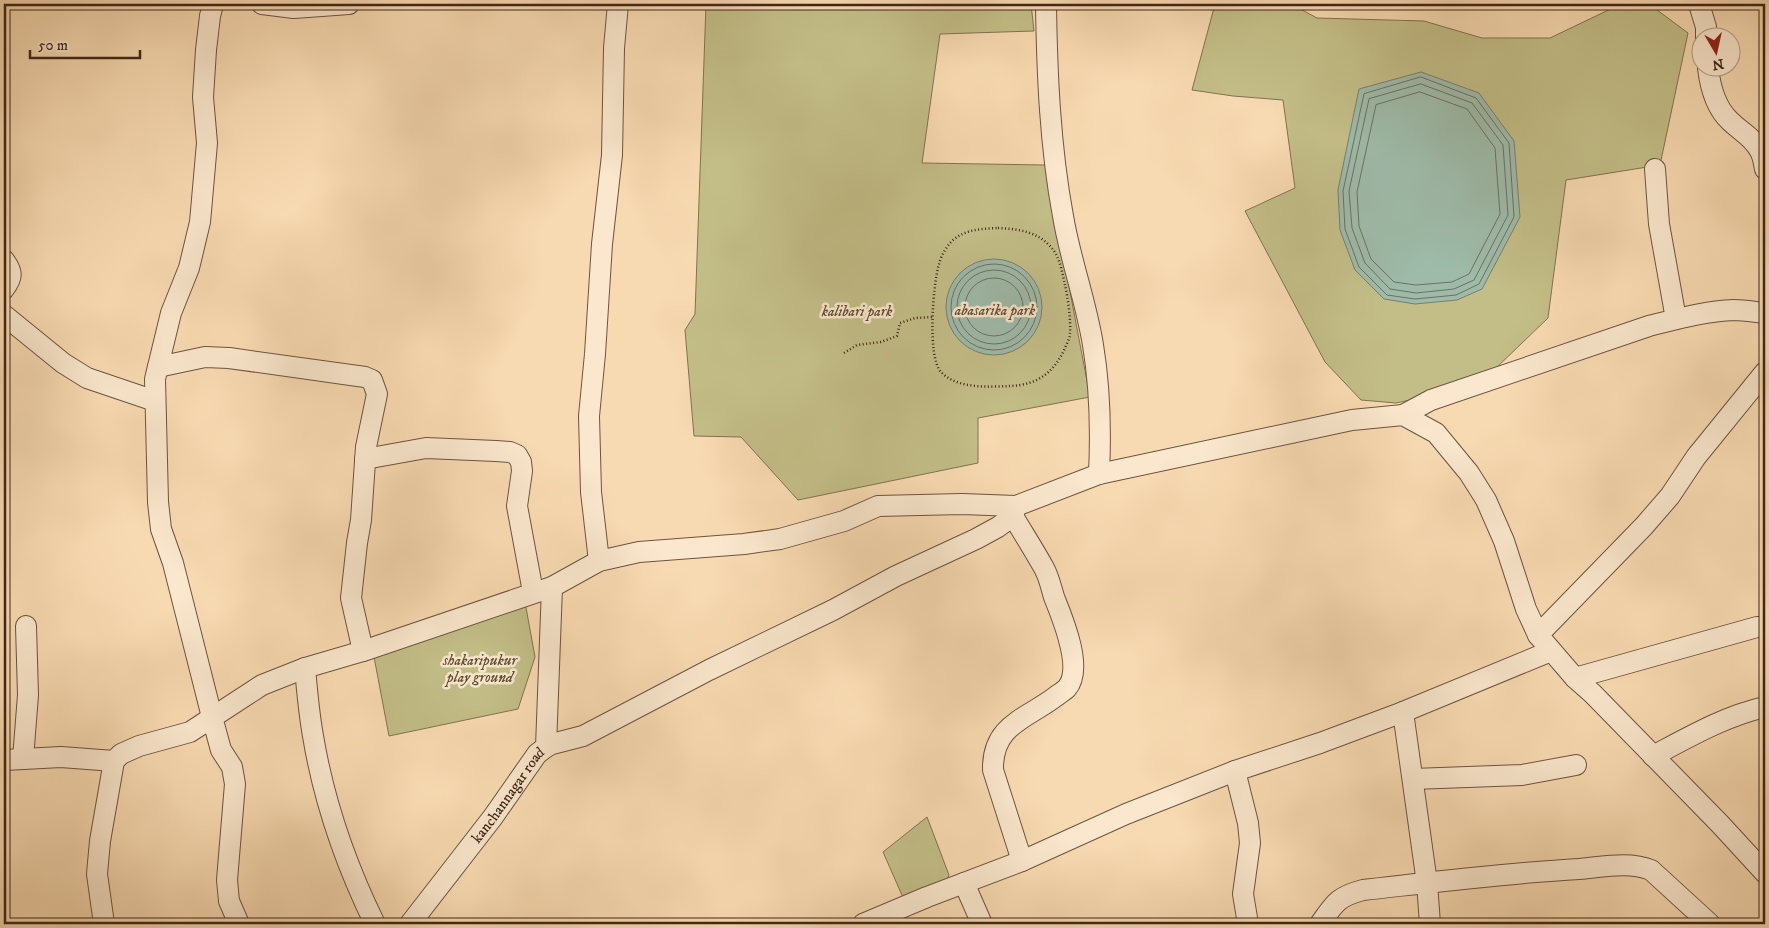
<svg xmlns="http://www.w3.org/2000/svg" width="1769" height="928" font-family="'IM FELL DW Pica',serif">
  <style>
    .green { fill: #c3be88; stroke: #827250 }
    .water { fill: #9ebbaa; stroke: #787f70 }
    .lines { fill: none; stroke-linecap: round; stroke-linejoin: round }
    .shore { stroke: #6f7061; stroke-width: 1 }
    .minor-casing { stroke: #6e533e; stroke-width: 22 }
    .path { stroke: #402618; stroke-width: 2.5; stroke-dasharray: 1 2.5; stroke-linecap: butt }
    .minor { stroke: #fae7cd; stroke-width: 20 }
    .labels { text-anchor: middle; dominant-baseline: central; stroke-width: 5; stroke-linejoin: round; paint-order: stroke }
    .park-label { font-size: 15px; font-style: italic; fill: #614c34; stroke: #fae7cd }
    .street-label { font-size: 15px; fill: #402618; stroke: #fae7cd }
  </style>
  <rect width="100%" height="100%" fill="#f8dab2"/>
  <filter id="stains"><feTurbulence type="fractalNoise" baseFrequency=".004" numOctaves="4"/><feColorMatrix values="0 0 0 0 .2 0 0 0 0 .09 0 0 0 0 .02 0 0 0 .5 -.17"/></filter>
  <radialGradient id="worn" r=".72"><stop offset=".6" stop-color="#630" stop-opacity="0"/><stop offset="1" stop-color="#630" stop-opacity=".3"/></radialGradient>
  <g class="green">
    <path d="M706,4H1031L1034,31L940,34L922,163L1046,165L1090,397L978,418V463L798,500L741,437L694,436L685,330L695,314Z"/>
    <path d="M1215,4H1291L1317,18L1424,21L1482,38H1550L1621,4H1649L1688,33L1660,165L1566,180L1548,318L1468,395L1448,392L1396,403L1361,400L1325,362L1245,211L1295,188L1283,100L1233,96L1192,90Z"/>
    <path d="M525,602L535,657L518,709L389,736L374,657Z"/>
    <path d="M927,817L949,875L943,890L905,902L883,852Z"/>
  </g>
  <g class="water">
    <path d="M1421,72L1479,93L1514,141L1520,217L1482,289L1457,300L1415,304L1384,299L1355,270L1340,230L1338,190L1359,89Z"/>
    <circle cx="994" cy="307" r="48"/>
  </g>
  <g class="lines">
    <g class="shore">
      <path d="M1421,77L1476,98L1509,143L1514,217L1479,284L1456,295L1415,299L1387,295L1359,267L1345,229L1343,191L1364,94Z"/>
      <path d="M1421,84L1472,103L1503,145L1508,215L1474,280L1454,289L1416,293L1390,289L1365,263L1352,228L1349,191L1369,99Z"/>
      <path d="M1420,92L1467,109L1495,148L1500,214L1469,274L1452,282L1416,285L1394,282L1371,259L1359,226L1357,192L1376,105Z"/>
      <circle cx="994" cy="307" r="43"/>
      <circle cx="994" cy="307" r="37"/>
      <circle cx="994" cy="307" r="29"/>
    </g>
    <defs>
      <g id="minor">
        <path d="M213,4L210,16L206,50L203,97L207,143L200,222L189,268L171,313L155,379L158,502L161,529L173,563L212,717L221,750L232,767L235,784L227,880L229,901L239,924"/>
        <path d="M262,4L294,8L349,4"/>
        <path d="M1046,4C1047,74 1050,146 1063,216C1070,259 1086,301 1093,345C1100,387 1101,431 1099,474"/>
        <path d="M1699,4L1706,27V38"/>
        <path d="M1708,68C1710,85 1716,108 1730,121C1740,131 1753,137 1760,151C1763,156 1764,164 1765,169"/>
        <path d="M1655,169L1659,224L1676,319"/>
        <path d="M4,260C13,272 13,277 4,289"/>
        <path d="M4,315L63,363L87,378L155,401"/>
        <path d="M158,367L205,357L229,358L365,377L372,380L377,394L366,447L361,520L357,543L351,598L363,651"/>
        <path d="M1403,415L1431,400L1649,326C1677,319 1705,311 1734,310C1744,310 1755,312 1765,313"/>
        <path d="M365,459L426,448L496,451L510,452L517,455L521,462L522,471L517,506L533,592"/>
        <path d="M1013,516C1023,533 1034,550 1044,568C1049,577 1051,587 1054,597C1062,617 1084,668 1067,688C1064,691 1059,694 1055,697C1026,719 992,725 993,770L1022,861"/>
        <path d="M599,561L591,492L589,416L595,354L602,244L612,155L614,48L618,4"/>
        <path d="M1538,635L1644,526L1670,496L1696,457L1765,372"/>
        <path d="M305,668C307,691 309,714 313,736C324,802 346,865 375,924"/>
        <path d="M1575,678L1757,627H1765"/>
        <path d="M1403,712L1427,883L1430,924"/>
        <path d="M546,747L552,744L583,736L709,670L833,610L896,576L976,539L998,527L1013,516L1016,506"/>
        <path d="M1653,756C1689,737 1725,716 1765,707"/>
        <path d="M23,759L28,695L26,626"/>
        <path d="M4,760L61,757L114,761"/>
        <path d="M1235,771L1248,823L1250,843L1243,894L1248,924"/>
        <path d="M1413,779L1522,775L1576,765"/>
        <path d="M964,883L982,924"/>
        <path d="M104,924L97,874L100,841L114,761L121,754L139,746L190,732L262,685L305,668L363,651L552,587L599,561L639,552L744,544L780,539L844,521L878,506L962,504L1016,506L1099,474L1352,420L1403,415L1436,433L1469,473L1486,500L1504,541L1526,609L1538,635L1575,678L1593,694L1720,824L1765,873"/>
        <path id="s1" d="M410,924L493,817L537,754L546,747L552,587"/>
        <path d="M863,924L927,897L1022,861L1126,814L1235,771L1320,743L1403,712L1551,651"/>
        <path d="M1320,924C1335,903 1337,897 1363,890C1435,882 1507,873 1579,869C1602,867 1630,861 1651,870L1710,924"/>
      </g>
    </defs>
    <use href="#minor" class="minor-casing"/>
    <g class="path">
      <path d="M998,228C1017,229 1036,231 1050,246C1060,256 1062,272 1065,285C1068,298 1071,320 1070,334C1070,338 1067,343 1065,348C1054,373 1037,385 1010,386C988,387 957,389 941,372C927,357 933,284 939,264C941,256 946,247 952,241C965,229 981,229 998,228Z"/>
      <path d="M844,353L857,345L881,342L897,336L900,323L915,318L933,317"/>
    </g>
    <use href="#minor" class="minor"/>
  </g>
  <g class="labels">
    <g class="park-label">
      <text x="995" y="310">abasarika park</text>
      <text x="857" y="311">kalibari park</text>
      <text x="480" y="660">shakaripukur<tspan x="480" dy="17">play ground</tspan></text>
    </g>
    <g class="street-label">
      <text stroke="none"><textPath href="#s1" startOffset="162">kanchannagar road</textPath></text>
    </g>
  </g>
  <rect width="1769" height="928" fill="none" stroke="#f8dab2" stroke-width="20"/>
  <rect x="5" y="5" width="1759" height="918" fill="none" stroke="#402618" stroke-width="2.5"/>
  <rect x="10" y="10" width="1749" height="908" fill="none" stroke="#402618"/>
  <g transform="translate(1716 52) rotate(171)"><circle r="24" fill="#fae7cd" stroke="#b09a85"/>
  <path d="M0-4L9 19L0 12L-9 19Z" fill="#8f2418"/>
  <text y="-8" font-size="14" font-weight="bold" text-anchor="middle" fill="#402618">N</text>
  </g>
  <path d="M30 50v8h110v-8" fill="none" stroke="#402618" stroke-width="2.5"/>
  <text x="38" y="50" font-size="15" fill="#402618" stroke="#fae7cd" stroke-width="4" paint-order="stroke">50 m</text>
  <rect width="100%" height="100%" filter="url(#stains)"/>
  <rect width="100%" height="100%" fill="url(#worn)"/>
</svg>
